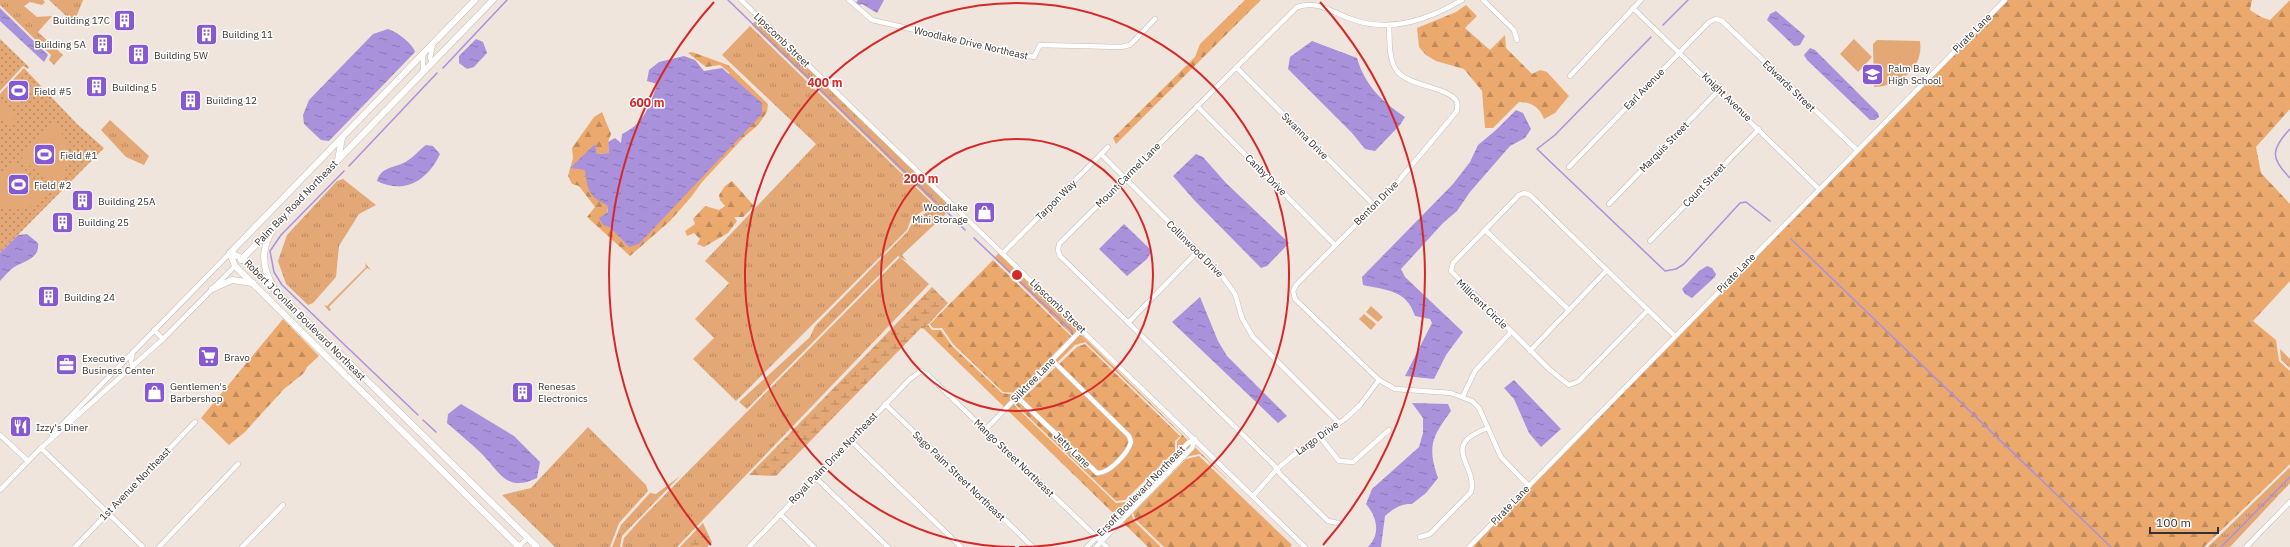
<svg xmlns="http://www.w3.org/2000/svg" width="2290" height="547" font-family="'IBM Plex Sans',sans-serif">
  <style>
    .grass { fill: url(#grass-tufts) }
    .forest { fill: url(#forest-firs); fill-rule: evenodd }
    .wetland { fill: url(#wetland-marsh) }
    .park { fill: url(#park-dots) }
    .garden { fill: #e3a876 }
    .water { fill: url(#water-ripples) }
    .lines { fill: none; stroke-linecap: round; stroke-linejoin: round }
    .stream { stroke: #a991dc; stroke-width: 1.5 }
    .minor-casing { stroke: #c6bbb3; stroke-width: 5.5 }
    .major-casing { stroke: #c6bbb3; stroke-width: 7 }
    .minor { stroke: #fff; stroke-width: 4.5 }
    .major { stroke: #fff; stroke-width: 6 }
    .ring { fill: none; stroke: #d62828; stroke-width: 2 }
    .labels { text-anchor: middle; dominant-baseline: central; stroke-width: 3; stroke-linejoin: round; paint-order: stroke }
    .poi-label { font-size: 10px; fill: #35312e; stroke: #fff; text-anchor: start }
    .street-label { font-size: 10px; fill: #35312e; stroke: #fff }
    .centre { fill: #d62828; stroke: #fff; stroke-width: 2 }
    .ring-label { font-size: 12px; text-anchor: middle; font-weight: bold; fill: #d62828; stroke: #fff; stroke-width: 3; stroke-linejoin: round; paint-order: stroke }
  </style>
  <defs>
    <pattern id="grass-tufts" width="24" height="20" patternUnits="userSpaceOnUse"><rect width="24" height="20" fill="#e3a876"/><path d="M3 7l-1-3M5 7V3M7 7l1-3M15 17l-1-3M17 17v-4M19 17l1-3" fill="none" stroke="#b98961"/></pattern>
    <pattern id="forest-firs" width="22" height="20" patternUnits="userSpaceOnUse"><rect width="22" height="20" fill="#eca96e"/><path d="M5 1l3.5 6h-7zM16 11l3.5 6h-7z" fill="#c08a5b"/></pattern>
    <pattern id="wetland-marsh" width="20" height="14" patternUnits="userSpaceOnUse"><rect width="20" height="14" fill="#e3a876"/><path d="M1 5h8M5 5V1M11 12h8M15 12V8" fill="none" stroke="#b98961"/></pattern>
    <pattern id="park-dots" width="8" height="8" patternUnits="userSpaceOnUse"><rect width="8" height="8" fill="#e3a876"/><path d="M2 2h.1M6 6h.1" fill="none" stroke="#b98961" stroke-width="1.8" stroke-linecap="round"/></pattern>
    <pattern id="water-ripples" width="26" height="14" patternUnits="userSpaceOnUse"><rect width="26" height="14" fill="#a991dc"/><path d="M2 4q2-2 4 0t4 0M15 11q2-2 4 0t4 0" fill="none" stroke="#8a77b3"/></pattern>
  </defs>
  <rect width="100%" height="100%" fill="#f0e5dd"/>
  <g class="grass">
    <path d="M0,0H43L45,2L42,5L30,2L24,6L37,17L52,16L38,32L63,55L54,65L49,60L51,55L0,5Z"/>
    <path d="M49,0H83L77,15V26Z"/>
    <path d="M757,19L952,208L902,255L907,261L898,256L747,409L739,402L810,337L815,326L908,231C915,215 927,216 935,204L752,25Z"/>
    <path d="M750,26L933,204L911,219L907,230L736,401L693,359L714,338L695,319L729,283L705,261L816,144L722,55Z"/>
    <path d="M110,120L149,156L144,165L126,157L101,130Z"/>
    <path d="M343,179L376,205L359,214L339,246L336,277L313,303L308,305L286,284L278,261L287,235L337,181Z"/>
    <path d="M900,257L929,284L677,547H622L624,538L641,519Z"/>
    <path d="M365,263L371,270L367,268L329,307L331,310L329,311L324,305L327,306L366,267Z"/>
    <path d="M2280,349L2290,359V368L2281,360Z"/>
    <path d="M588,427L646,485L648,491L619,523L610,547H555L502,495L531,488Z"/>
    <path d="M2290,467V483L2230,547H2208Z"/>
    <path d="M680,476L622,536L620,547H612L621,525L650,493L656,494Z"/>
  </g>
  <g class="forest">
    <path d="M1245,0H1261L1116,144L1113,138L1195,57L1200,44Z"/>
    <path d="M2005,0H2252L2250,10L2261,17L2270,20L2290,0V109L2256,147L2261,173L2290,204V281L2253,321L2276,340L2279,361L2290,371V464L2204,547H1469Z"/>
    <path d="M1466,5L1477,16L1465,28L1490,50L1505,35L1506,48L1532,74L1540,70L1547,72L1569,96L1555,113L1544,119C1540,108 1532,102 1519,102L1493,128H1485L1482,91L1464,69L1436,61L1426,55L1419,47L1417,28L1456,12Z"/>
    <path d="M692,52L728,65L768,104L767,112L758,125L744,137L702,182L692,196L670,221L630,256L587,217L595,207L579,186L572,184L568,176L573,158L572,148L594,117L602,112L611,134L608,142L609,153L597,154L594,144L585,170L607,205L609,227L629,247L718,78L730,73L720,65L706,67L688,53L683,54Z"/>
    <path d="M732,181L754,206L743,217H734L737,221L728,233L704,247L697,244L700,239L694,233L687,236L685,231L695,224L693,219L705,206L719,210L725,206L720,200L719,195L725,186Z"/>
    <path d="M999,253L1231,483L1200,454L1185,457L1131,513L1134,521L1161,547H1148L924,329L928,325L932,330H941L952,346L1002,393L1016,395L1073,336L994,258ZM1085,342L1182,435L1177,442V452L1126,502L1116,503L1014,405L1075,345Z"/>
    <path d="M993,260L1071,336L1016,393L1003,392L953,344L942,328H933L930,324Z"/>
    <path d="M283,319L319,356L307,367L304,373L284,389L245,432L229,445L201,418Z"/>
    <path d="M1085,344L1180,436L1175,441V451L1125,500L1116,501L1016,405L1077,347Z"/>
    <path d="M1199,456L1292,545L1290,547H1164L1135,519L1133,513L1186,459Z"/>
  </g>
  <g class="wetland">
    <path d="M932,287L948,303L924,329L921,328L776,476L749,475Z"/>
    <path d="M703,523L712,542L707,547H680Z"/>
  </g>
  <g class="park">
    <path d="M0,39L29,67L28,69L23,66L0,91Z"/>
    <path d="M24,68L77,124L104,148L0,253V94Z"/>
  </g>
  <g class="garden">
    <path d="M1854,39L1872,57L1858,72L1840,54Z"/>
    <path d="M1877,40L1920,41C1924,69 1899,86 1874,87L1873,44Z"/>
    <path d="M18,75L33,89L16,107L2,92Z"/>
    <path d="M3,103L17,115L10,124L0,115V106Z"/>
    <path d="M53,123C73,142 73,166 56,186L22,160V153Z"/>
    <path d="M11,163H18L46,196C33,208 18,213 0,207V175Z"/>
    <path d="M1371,306L1383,317L1378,322L1366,312Z"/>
    <path d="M1364,314L1376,324L1371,330L1359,319Z"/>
  </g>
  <g class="water">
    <path d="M858,0H884L877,13L862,4L859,5L856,3Z"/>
    <path d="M0,8L48,55L44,62L0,21Z"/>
    <path d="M1776,11L1805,36L1800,45L1794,46L1767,20L1770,14Z"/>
    <path d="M388,29C397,32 412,43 415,52L329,141L321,140L304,124L303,115L309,100L373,34Z"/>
    <path d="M476,39L483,42L487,53L474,67L467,69L459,63V56Z"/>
    <path d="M1312,41L1357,58C1365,85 1381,101 1405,117L1400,125L1375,151L1365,149L1352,133L1288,69L1290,57Z"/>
    <path d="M1810,48L1815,50L1878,113L1879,117L1875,120H1870L1807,60L1804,55Z"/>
    <path d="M684,56L695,60L704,71L722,68L762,103V114L639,244L629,247L609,227L603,225L599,218L608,212L607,205C589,197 587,189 585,170L570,168L595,144L597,154L609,153L608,142L615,138L621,143L622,134C644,124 650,105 657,84L647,81L649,70L659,62Z"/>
    <path d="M1516,110L1523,113L1531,129L1525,138L1510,146L1470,192L1457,211L1443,223L1401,269L1405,277L1463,332L1446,355L1434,379L1405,376L1432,323L1430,319L1415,316C1407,290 1386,290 1363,285L1362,277L1453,184L1470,162L1478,145L1496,130Z"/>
    <path d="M426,145L433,146L440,154C428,180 405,195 377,181C381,166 396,168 407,161C414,157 419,150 426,145Z"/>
    <path d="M1196,154L1203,157L1226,183L1289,243L1267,266L1261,268L1195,201L1173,176Z"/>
    <path d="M1124,224L1152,251L1147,259L1127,276L1099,249Z"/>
    <path d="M27,234L38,243C40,258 25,261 16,266C10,269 5,276 0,281V253L18,235Z"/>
    <path d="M1707,266L1712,268L1716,274L1715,277L1692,298L1685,294L1682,289L1699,271Z"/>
    <path d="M1200,297L1218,341L1227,356L1287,416L1278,423L1172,322Z"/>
    <path d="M1514,380L1561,429L1541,447L1529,433L1514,399L1504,388Z"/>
    <path d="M1412,403L1448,404L1451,411C1432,437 1427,446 1438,478L1426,493L1412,504C1401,503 1393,509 1385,516L1381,547H1368C1381,534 1377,517 1366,504L1372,489L1419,447L1423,433V418Z"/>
    <path d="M461,404L514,436L540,462L537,478C506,493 500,472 482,454C471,443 458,433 447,423L448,414Z"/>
  </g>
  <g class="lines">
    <g class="stream">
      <path d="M728,0L936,202"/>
      <path d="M1663,25L1688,0"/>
      <path d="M1651,37L1555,135L1537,149L1665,271L1676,269L1684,264L1740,203L1746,202L1770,221"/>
      <path d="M443,68L507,0"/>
      <path d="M2290,129C2271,149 2270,158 2290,178"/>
      <path d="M349,166L437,73"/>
      <path d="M344,171L281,235L270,251L274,272L282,285L418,415"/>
      <path d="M945,210L965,230"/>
      <path d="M974,238L1072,331"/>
      <path d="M1791,239L2111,547"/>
      <path d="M423,420L436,432"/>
      <path d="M2221,547L2290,477"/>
    </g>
    <defs>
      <g id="minor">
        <path d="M741,0L1305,547"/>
        <path d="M849,0L872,20L1034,57L1040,45L1121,47L1130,45L1155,19"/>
        <path d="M1483,0L1514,30L1517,40"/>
        <path d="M1633,8L1819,189"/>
        <path d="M1389,26C1390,40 1388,59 1397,71C1410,87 1450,87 1457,102C1458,104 1457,108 1457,111L1396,184L1296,285L1293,291L1295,299L1379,380L1395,389L1451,393L1472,401L1479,408L1501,457L1529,486"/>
        <path d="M423,54V72"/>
        <path d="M432,63L430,58L433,44"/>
        <path d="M1236,67L1374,205"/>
        <path d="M1570,76L1641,0"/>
        <path d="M1197,106L1335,245"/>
        <path d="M1101,154L1220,273L1235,294L1242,318L1253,337L1339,423"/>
        <path d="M1569,167L1709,22L1716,19L1722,21L1857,150"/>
        <path d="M1609,204L1719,90"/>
        <path d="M1485,230L1569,310"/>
        <path d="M1650,241L1759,129"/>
        <path d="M1003,253L1108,147"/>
        <path d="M1648,310L1579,381L1569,385L1550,370L1451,271L1453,263L1519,195L1524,193L1530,195C1578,242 1626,289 1675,336"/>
        <path d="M1128,323L1198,251"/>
        <path d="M154,330L163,339"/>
        <path d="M1530,351L1607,270"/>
        <path d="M133,352L131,361L133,367"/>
        <path d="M1463,396L1475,371L1511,332"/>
        <path d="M1017,397L1097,473C1109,474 1128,453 1131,442L1129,436L1052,360"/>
        <path d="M885,404L1033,547"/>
        <path d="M985,430L1082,329"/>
        <path d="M0,435L28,461"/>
        <path d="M52,435L230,253"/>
        <path d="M1320,437L1339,461L1353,462L1389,430"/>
        <path d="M850,440L961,547"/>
        <path d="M41,448L143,547"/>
        <path d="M815,477L888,547"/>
        <path d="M0,490L41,448L163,339L235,266"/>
        <path d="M1254,495L1277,469L1301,449L1345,419L1360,405L1379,380"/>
        <path d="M780,514L814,547"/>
        <path d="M1338,523L1328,521L1280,474L1274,465L1060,256L1058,250L1059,244L1297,7C1320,0 1332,13 1354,20C1392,33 1429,19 1462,0"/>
        <path d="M1420,537L1430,534L1471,492C1478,464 1438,446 1488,428"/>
        <path d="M75,547L195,422"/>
        <path d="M159,547L238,464"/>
        <path d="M242,547L283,505"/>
        <path d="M518,547L528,538"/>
        <path d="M749,547L910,379L921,371L929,376L1107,547"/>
        <path d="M1087,547L1188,443L1195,439"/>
        <path d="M1096,547L1192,448L1195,439"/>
        <path d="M1469,547L2005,0"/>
        <path d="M2246,547L2290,502"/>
      </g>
      <g id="major">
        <path d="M338,160L342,138"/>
        <path d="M272,231C261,249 262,268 273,286"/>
        <path d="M230,253L242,258L537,547"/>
        <path d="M230,253L235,266L519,547"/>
        <path d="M230,253L475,0"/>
        <path d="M241,260L493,0"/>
        <path d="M212,289L232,280L253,283"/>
      </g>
    </defs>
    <use href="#minor" class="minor-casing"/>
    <use href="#major" class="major-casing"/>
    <use href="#minor" class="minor"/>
    <use href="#major" class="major"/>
  </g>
  <g class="ring">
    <circle cx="1017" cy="275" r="136"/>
    <path d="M1015 547A272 272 0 1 1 1019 547"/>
    <path d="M711 545A408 408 0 0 1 714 2M1320 2A408 408 0 0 1 1323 545"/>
  </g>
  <defs>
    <symbol id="building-square" viewBox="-11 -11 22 22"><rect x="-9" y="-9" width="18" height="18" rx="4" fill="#8658d1" stroke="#fff"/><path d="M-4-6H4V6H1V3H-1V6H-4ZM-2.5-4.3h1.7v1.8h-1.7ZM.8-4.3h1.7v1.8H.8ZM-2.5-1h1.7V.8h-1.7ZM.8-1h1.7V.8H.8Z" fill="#fff"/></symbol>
    <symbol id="school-square" viewBox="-11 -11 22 22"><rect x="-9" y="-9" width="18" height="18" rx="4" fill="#8658d1" stroke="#fff"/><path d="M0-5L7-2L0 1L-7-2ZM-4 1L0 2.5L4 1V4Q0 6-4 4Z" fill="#fff"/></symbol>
    <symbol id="stadium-square" viewBox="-11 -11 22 22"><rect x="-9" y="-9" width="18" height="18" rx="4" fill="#8658d1" stroke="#fff"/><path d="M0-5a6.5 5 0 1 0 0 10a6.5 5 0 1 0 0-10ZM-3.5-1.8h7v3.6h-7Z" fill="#fff"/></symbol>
    <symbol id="shop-square" viewBox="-11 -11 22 22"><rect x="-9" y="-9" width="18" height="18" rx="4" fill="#8658d1" stroke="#fff"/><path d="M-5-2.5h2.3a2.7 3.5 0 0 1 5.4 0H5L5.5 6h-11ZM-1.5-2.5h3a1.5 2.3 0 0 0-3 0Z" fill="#fff"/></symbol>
    <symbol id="supermarket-square" viewBox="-11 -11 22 22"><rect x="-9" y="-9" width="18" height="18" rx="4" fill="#8658d1" stroke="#fff"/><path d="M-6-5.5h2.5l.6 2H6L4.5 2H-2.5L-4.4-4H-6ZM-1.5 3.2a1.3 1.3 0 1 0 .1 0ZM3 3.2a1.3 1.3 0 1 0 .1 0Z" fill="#fff"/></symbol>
    <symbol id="office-square" viewBox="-11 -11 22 22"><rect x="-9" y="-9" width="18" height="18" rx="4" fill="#8658d1" stroke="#fff"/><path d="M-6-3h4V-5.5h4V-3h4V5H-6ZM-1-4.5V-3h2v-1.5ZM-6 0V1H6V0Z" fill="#fff"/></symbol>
    <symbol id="restaurant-square" viewBox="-11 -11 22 22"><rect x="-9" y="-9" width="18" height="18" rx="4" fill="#8658d1" stroke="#fff"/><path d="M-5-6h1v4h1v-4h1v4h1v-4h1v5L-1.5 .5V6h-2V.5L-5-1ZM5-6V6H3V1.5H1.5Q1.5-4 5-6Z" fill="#fff"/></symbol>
  </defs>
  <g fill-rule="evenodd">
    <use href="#building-square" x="112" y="8" width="25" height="25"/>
    <use href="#building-square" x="194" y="22" width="25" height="25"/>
    <use href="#building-square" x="90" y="32" width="25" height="25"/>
    <use href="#building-square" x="126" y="42" width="25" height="25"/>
    <use href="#school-square" x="1860" y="62" width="25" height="25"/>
    <use href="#building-square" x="84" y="74" width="25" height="25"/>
    <use href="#stadium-square" x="6" y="78" width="25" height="25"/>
    <use href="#building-square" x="178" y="88" width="25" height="25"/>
    <use href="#stadium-square" x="32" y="142" width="25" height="25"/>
    <use href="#stadium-square" x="6" y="172" width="25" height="25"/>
    <use href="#building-square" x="70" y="188" width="25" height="25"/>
    <use href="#shop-square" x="972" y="200" width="25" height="25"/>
    <use href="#building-square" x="50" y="210" width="25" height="25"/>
    <use href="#building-square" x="36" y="284" width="25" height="25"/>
    <use href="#supermarket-square" x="196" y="344" width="25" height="25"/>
    <use href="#office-square" x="54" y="352" width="25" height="25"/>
    <use href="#shop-square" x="142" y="380" width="25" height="25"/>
    <use href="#building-square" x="510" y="380" width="25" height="25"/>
    <use href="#restaurant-square" x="8" y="414" width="25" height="25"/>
  </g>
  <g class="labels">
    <g class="poi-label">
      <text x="110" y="20" text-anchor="end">Building 17C</text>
      <text x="222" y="34">Building 11</text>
      <text x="86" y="44" text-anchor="end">Building 5A</text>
      <text x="154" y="55">Building 5W</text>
      <text x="1888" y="68">Palm Bay<tspan x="1888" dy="12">High School</tspan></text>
      <text x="112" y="87">Building 5</text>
      <text x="34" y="91">Field #5</text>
      <text x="206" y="100">Building 12</text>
      <text x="60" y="155">Field #1</text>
      <text x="34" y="185">Field #2</text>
      <text x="98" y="201">Building 25A</text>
      <text x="968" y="207" text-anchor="end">Woodlake<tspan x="968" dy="12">Mini Storage</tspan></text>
      <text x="78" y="222">Building 25</text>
      <text x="64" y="297">Building 24</text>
      <text x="224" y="357">Bravo</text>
      <text x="82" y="358">Executive<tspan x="82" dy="12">Business Center</tspan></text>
      <text x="170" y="386">Gentlemen's<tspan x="170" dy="12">Barbershop</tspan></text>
      <text x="538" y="386">Renesas<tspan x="538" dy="12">Electronics</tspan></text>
      <text x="36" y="427">Izzy's Diner</text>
    </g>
    <g class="street-label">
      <text transform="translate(1972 33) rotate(-45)">Pirate Lane</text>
      <text transform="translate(782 40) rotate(44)">Lipscomb Street</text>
      <text transform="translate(971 43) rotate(13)">Woodlake Drive Northeast</text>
      <text transform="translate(1789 86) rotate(44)">Edwards Street</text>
      <text transform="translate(1644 89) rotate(-46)">Earl Avenue</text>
      <text transform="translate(1727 97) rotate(44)">Knight Avenue</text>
      <text transform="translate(1305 136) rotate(45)">Swanna Drive</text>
      <text transform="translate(1664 147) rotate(-46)">Marquis Street</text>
      <text transform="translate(1128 175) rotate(-45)">Mount Carmel Lane</text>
      <text transform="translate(1266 175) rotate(45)">Canby Drive</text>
      <text transform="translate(1704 185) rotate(-46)">Count Street</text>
      <text transform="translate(1056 200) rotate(-45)">Tarpon Way</text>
      <text transform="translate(296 203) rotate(-46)">Palm Bay Road Northeast</text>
      <text transform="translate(1376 203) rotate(-45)">Benton Drive</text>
      <text transform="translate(1195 249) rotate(45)">Collinwood Drive</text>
      <text transform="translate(1736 273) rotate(-46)">Pirate Lane</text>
      <text transform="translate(1482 304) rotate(44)">Millicent Circle</text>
      <text transform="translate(1058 306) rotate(44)">Lipscomb Street</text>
      <text transform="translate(305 320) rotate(45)">Robert J Conlan Boulevard Northeast</text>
      <text transform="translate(1033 380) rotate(-46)">Silktree Lane</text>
      <text transform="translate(1317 438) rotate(-36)">Largo Drive</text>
      <text transform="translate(1072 450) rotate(44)">Jetty Lane</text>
      <text transform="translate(833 458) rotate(-46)">Royal Palm Drive Northeast</text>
      <text transform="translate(1014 458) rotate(44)">Mango Street Northeast</text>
      <text transform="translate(959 476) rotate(44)">Sago Palm Street Northeast</text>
      <text transform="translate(135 484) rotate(-46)">1st Avenue Northeast</text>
      <text transform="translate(1141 491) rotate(-46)">Ersoff Boulevard Northeast</text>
      <text transform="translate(1510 505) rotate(-46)">Pirate Lane</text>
    </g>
  </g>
  <circle cx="1017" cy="275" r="6" class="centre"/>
  <g class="ring-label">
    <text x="825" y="87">400 m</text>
    <text x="647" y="107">600 m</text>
    <text x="921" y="183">200 m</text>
  </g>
  <path d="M2150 527v6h68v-6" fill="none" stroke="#35312e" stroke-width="2"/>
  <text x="2156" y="527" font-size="12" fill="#35312e" stroke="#ffffff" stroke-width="3" paint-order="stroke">100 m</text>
</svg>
